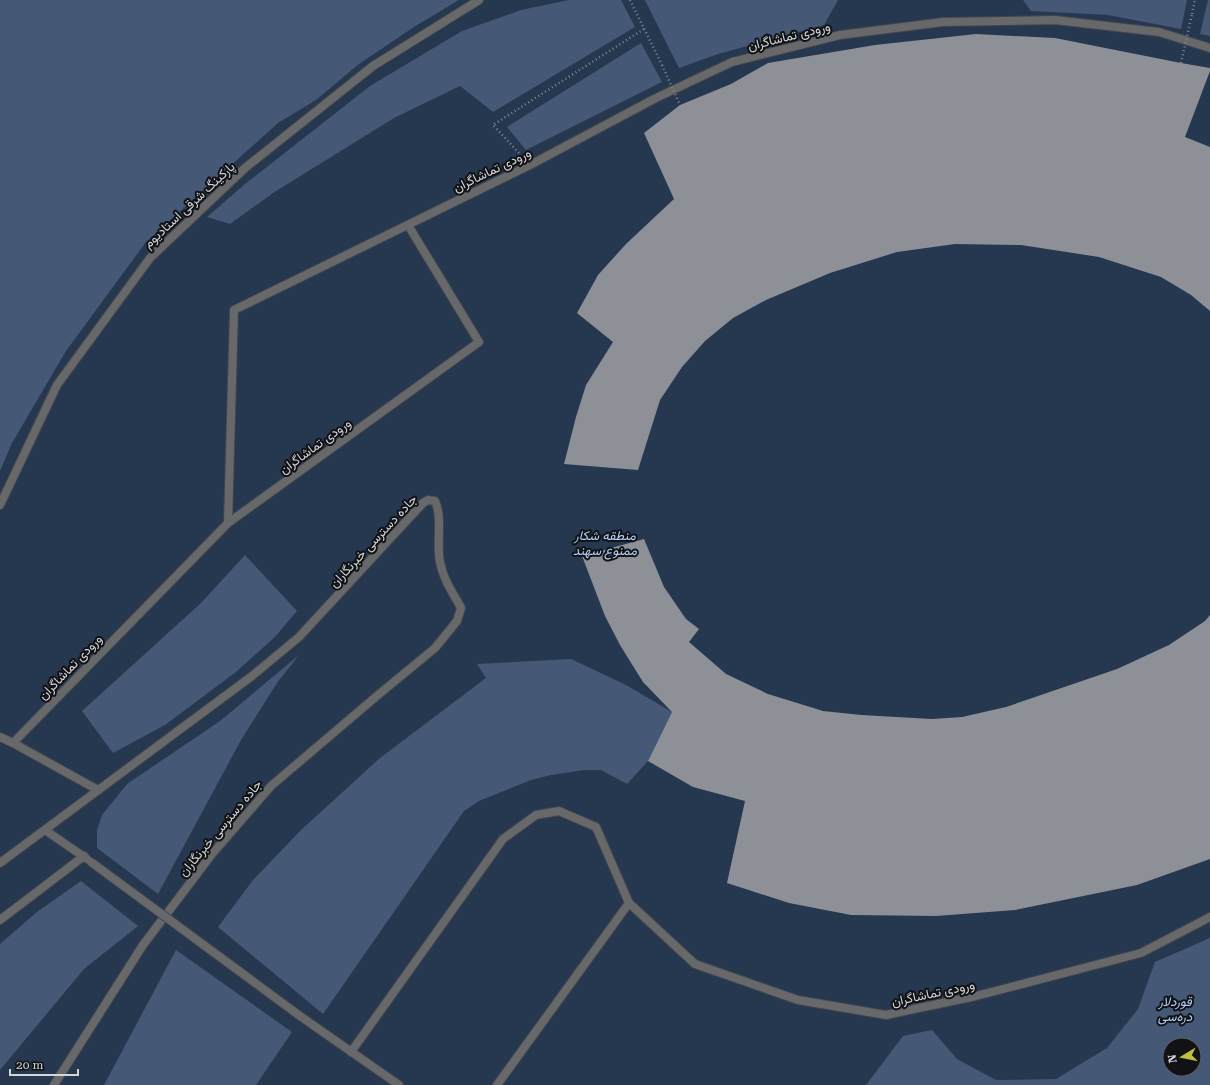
<svg xmlns="http://www.w3.org/2000/svg" width="1210" height="1085" font-family="'Roboto Serif',Vazirmatn,serif">
  <style>
    .green { fill: #263750; fill-rule: evenodd }
    .forest { fill: #455876; fill-rule: evenodd }
    .building { fill: #8d9197 }
    .lines { fill: none; stroke-linecap: round; stroke-linejoin: round }
    .tertiary-casing { stroke: #43454a; stroke-width: 10 }
    .path { stroke: #85878b; stroke-width: 2.5; stroke-dasharray: 1 3; stroke-linecap: butt }
    .tertiary { stroke: #66686a; stroke-width: 8 }
    .tertiary-bridge-casing { stroke: #43454a; stroke-width: 10; stroke-linecap: butt }
    .path-bridge { stroke: #85878b; stroke-width: 2.5; stroke-dasharray: 1 3; stroke-linecap: butt }
    .tertiary-bridge { stroke: #66686a; stroke-width: 8 }
    .labels { text-anchor: middle; dominant-baseline: central; stroke-width: 4; stroke-linejoin: round; paint-order: stroke }
    .street-label { font-size: 13px; fill: #d3d5d8; stroke: #111215 }
    .park-label { font-size: 13px; font-style: italic; fill: #b3cef9; stroke: #111215 }
  </style>
  <rect width="100%" height="100%" fill="#272a2f"/>
  <path class="green" d="M0,0H1210V1085H0ZM1170,1045H1194V1069H1170Z"/>
  <g class="forest">
    <path d="M0,0H459L414,27L359,64L316,100L278,123L146,242L66,351L12,443L0,471Z"/>
    <path d="M569,0H621L635,27L493,112L460,86L394,118L273,193L230,224L207,217L245,184L370,86L462,31L521,10Z"/>
    <path d="M645,0H838L824,25L718,54L679,68Z"/>
    <path d="M1023,0H1187L1181,29L1108,15L1031,11Z"/>
    <path d="M1208,0H1210V36L1200,34Z"/>
    <path d="M641,43L662,82L526,150L507,127Z"/>
    <path d="M245,555L297,611L275,637L236,672L165,725L113,753L82,711L201,603Z"/>
    <path d="M299,655L277,683L241,740L158,894L97,848V830L102,815L127,784L220,721Z"/>
    <path d="M571,659L626,685L672,712L648,761L627,784L601,770H584L551,775L531,780L479,801L464,811L323,1014L218,927L253,880L301,830L380,758L486,678L477,664Z"/>
    <path d="M81,881L138,926L84,969L0,1070V944L37,912Z"/>
    <path d="M1210,938V1085H866L903,1036L932,1030L957,1059L996,1080L1056,1079L1107,1048L1138,1009L1155,962ZM1170,1045H1194V1069H1170Z"/>
    <path d="M176,950L292,1032L256,1085H104Z"/>
  </g>
  <g class="building">
    <path d="M976,34L1055,38L1181,63L1210,68V71L1185,137L1210,147V311L1191,295L1161,277L1099,257L1021,245L955,244L897,252L830,273L766,300L733,318L705,341L682,367L660,400L638,470L564,464L576,417L586,385L613,342L577,313L598,275L626,244L674,199L644,133L680,105L731,84L768,63L875,45Z"/>
    <path d="M644,539L664,587L686,619L699,629L689,642L726,674L768,694L823,711L861,715L932,719L962,717L1006,707L1117,669L1169,645L1205,621L1210,615V859L1137,885L1015,910L936,916L851,915L789,903L727,883L745,801L693,787L648,761L672,712L643,682L620,645L605,616L582,556Z"/>
  </g>
  <g class="lines">
    <defs>
      <g id="tertiary">
        <path d="M0,505L57,385L150,258L245,168L373,66L479,0"/>
        <path d="M228,523L479,342L408,225"/>
        <path d="M0,737L13,743L98,790"/>
        <path d="M13,743L228,523L234,310L530,165L656,98L732,62L840,35L943,22L1055,20L1159,32L1210,48"/>
        <path d="M45,830L87,859"/>
        <path d="M0,863L252,676L299,637L423,503L428,500L435,501C443,518 436,543 440,562C443,579 453,593 461,608L457,621L435,648L378,695L271,786L212,854L143,945L54,1085"/>
        <path d="M629,903L695,964L798,1000L886,1015L976,996L1141,953L1210,917"/>
        <path d="M0,920L84,856"/>
        <path d="M300,1016L399,1085"/>
        <path d="M351,1052L503,839L536,815L559,811L596,827L629,903L497,1085"/>
      </g>
    </defs>
    <use href="#tertiary" class="tertiary-casing"/>
    <g class="path">
      <path d="M630,0L662,65"/>
      <path d="M1192,14L1195,0"/>
      <path d="M519,153L493,125L644,29"/>
    </g>
    <use href="#tertiary" class="tertiary"/>
    <defs>
      <path id="tertiary-bridge" d="M91,862L300,1016"/>
    </defs>
    <use href="#tertiary-bridge" class="tertiary-bridge-casing"/>
    <g class="path-bridge">
      <path d="M1181,63L1192,14"/>
      <path d="M662,65L680,105"/>
    </g>
    <use href="#tertiary-bridge" class="tertiary-bridge"/>
  </g>
  <g class="labels">
    <g class="street-label">
      <text transform="translate(789 36) rotate(-14)">ورودی تماشاگران</text>
      <text transform="translate(492 170) rotate(-26)">ورودی تماشاگران</text>
      <text transform="translate(189 205) rotate(-43)">پارکینگ شرقی استادیوم</text>
      <text transform="translate(315 446) rotate(-36)">ورودی تماشاگران</text>
      <text transform="translate(373 541) rotate(-47)">جاده دسترسی خبرنگاران</text>
      <text transform="translate(70 667) rotate(-46)">ورودی تماشاگران</text>
      <text transform="translate(220 828) rotate(-50)">جاده دسترسی خبرنگاران</text>
      <text transform="translate(933 993) rotate(-12)">ورودی تماشاگران</text>
    </g>
    <g class="park-label">
      <text x="605" y="535">منطقه شکار<tspan x="605" dy="15">ممنوع سهند</tspan></text>
      <text x="1175" y="1001">قوردلار<tspan x="1175" dy="15">دره‌سی</tspan></text>
    </g>
  </g>
  <g transform="translate(1182 1057) rotate(260)"><circle r="19" fill="#111215" stroke="#5f6063"/>
  <path d="M0-3L7 15L0 10L-7 15Z" fill="#bfbe42"/>
  <text y="-6" font-size="11" font-weight="bold" text-anchor="middle" fill="#d3d5d8">N</text>
  </g>
  <path d="M10 1069v6h68v-6" fill="none" stroke="#d3d5d8" stroke-width="2"/>
  <text x="16" y="1069" font-size="12" fill="#d3d5d8" stroke="#111215" stroke-width="3" paint-order="stroke">20 m</text>
</svg>
